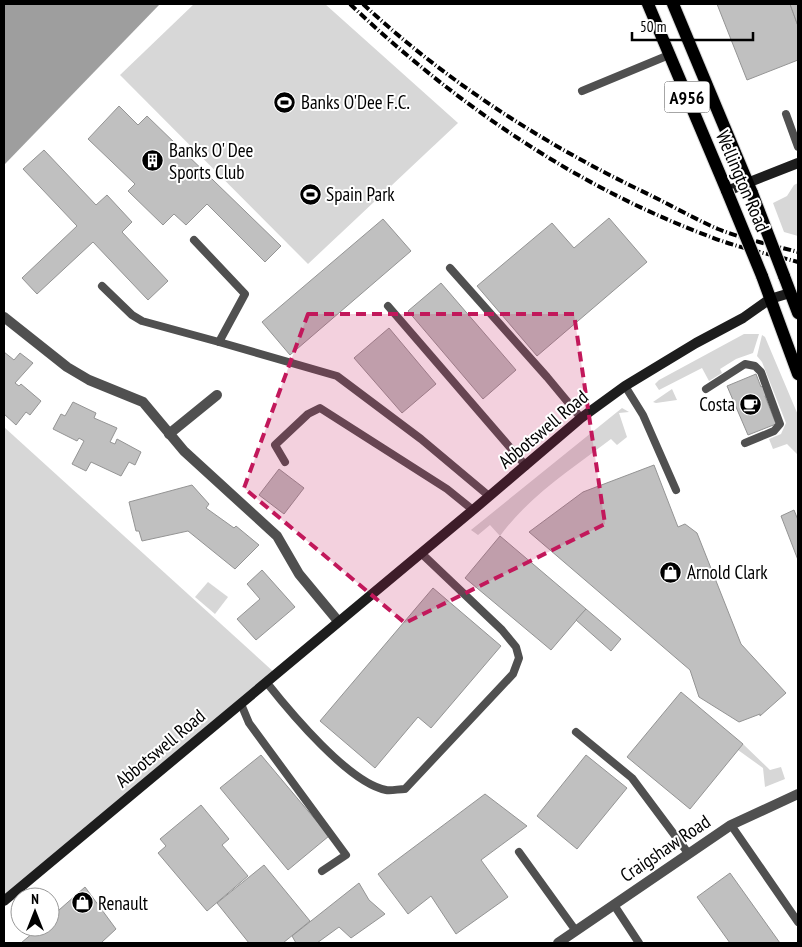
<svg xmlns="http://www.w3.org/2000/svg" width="802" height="947" font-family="'PT Sans Narrow',sans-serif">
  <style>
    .green { fill: #d7d7d7 }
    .water { fill: #9e9e9e }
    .building { fill: #c0c0c0; stroke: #949494 }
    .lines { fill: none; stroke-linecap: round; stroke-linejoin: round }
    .primary-casing { stroke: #dbdbdb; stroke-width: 14 }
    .lane { stroke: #505050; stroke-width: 8 }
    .street { stroke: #505050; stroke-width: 10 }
    .secondary { stroke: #1d1d1d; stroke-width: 10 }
    .primary { stroke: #000; stroke-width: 12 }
    .rail { stroke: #000; stroke-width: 4; stroke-dasharray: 8 2.5 1 2.5; stroke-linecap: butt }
    .primary-bridge-casing { stroke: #dbdbdb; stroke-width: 14; stroke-linecap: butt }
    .primary-bridge { stroke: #000; stroke-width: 12 }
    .marked { fill: #c2185b; fill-opacity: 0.2; stroke: #c2185b; stroke-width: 4; stroke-dasharray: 10 6; stroke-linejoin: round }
    .labels { text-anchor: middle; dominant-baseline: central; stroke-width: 4; stroke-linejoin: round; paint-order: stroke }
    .shield { fill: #fff; stroke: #4c4c4c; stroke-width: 1 }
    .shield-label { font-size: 18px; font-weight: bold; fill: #000 }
    .poi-label { font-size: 19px; fill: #000; stroke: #fff; text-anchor: start }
    .street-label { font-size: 19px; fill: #000; stroke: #fff }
  </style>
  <rect width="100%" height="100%" fill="#fff"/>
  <g class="green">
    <path d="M194,4H325L458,123L308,264L120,75Z"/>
    <path d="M798,183V236L784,232L773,203L787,196L794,185Z"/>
    <path d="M744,334H759L753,353L736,359L720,369L722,373L709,381L702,368L659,390L655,384L659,380Z"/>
    <path d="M762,335L765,337L798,415V455L787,444L773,449L769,439L781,434L786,423L762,362L757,356Z"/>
    <path d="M672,389L677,400L656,403L653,402Z"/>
    <path d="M622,408L629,412L619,413L627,437L617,445L611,439C572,469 529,496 500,536L490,525L478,535L471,530Z"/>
    <path d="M4,427L276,674L4,901Z"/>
    <path d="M208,582L228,597L215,614L195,597Z"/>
    <path d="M743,744L770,770L781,767L785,779L765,787L763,768L738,750Z"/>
  </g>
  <path class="water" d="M4,4H160L4,165Z"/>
  <g class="building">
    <path d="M717,4H790L798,26V60L747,80Z"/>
    <path d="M790,4H798V26Z"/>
    <path d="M119,106L138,125L147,116L281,246L265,262L207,204L186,225L174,214L163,225L128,191L135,184L88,139Z"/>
    <path d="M44,150L96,205L107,195L132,222L122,232L168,281L148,300L93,242L37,294L22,278L77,226L23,169Z"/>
    <path d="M609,218L647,262L537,356L477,286L552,223L574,248Z"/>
    <path d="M383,219L411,251L290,355L262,322Z"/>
    <path d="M441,283L516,370L483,399L408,311Z"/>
    <path d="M389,328L436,384L402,413L354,358Z"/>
    <path d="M4,352L14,360L20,353L33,363L15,383L19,386L21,384L41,401L30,415L26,412L16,425L4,414Z"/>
    <path d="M756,374L761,387L764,385L768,395L765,396L776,424L748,435L727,386Z"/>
    <path d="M73,402L96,413L94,418L117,428L110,442L115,444L117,439L141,452L135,465L129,462L121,476L91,462L86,471L72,464L84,441L79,438L77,441L53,429L61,414L65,416Z"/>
    <path d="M654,465L678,527L685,524L697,533L741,644L786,693L760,716V714L739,722L699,697L690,670L529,532L583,492Z"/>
    <path d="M279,469L304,488L284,514L259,495Z"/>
    <path d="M192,485L209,504L206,508L234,528L236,526L259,545L235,569L188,531L142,541L139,531H136L129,502Z"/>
    <path d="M794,510L798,520V560L781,516Z"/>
    <path d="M500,536L586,609L551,650L465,578Z"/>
    <path d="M262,570L295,607L256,640L237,619L260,599L247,584Z"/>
    <path d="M433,588L501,646L431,728L418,717L375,768L320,721Z"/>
    <path d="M586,609L621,639L611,651L576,620Z"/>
    <path d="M681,692L743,744L690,809L627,757Z"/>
    <path d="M261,755L329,836L288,870L220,788Z"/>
    <path d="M586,755L627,788L577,849L537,816Z"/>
    <path d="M485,794L527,826L481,860L508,897L456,934L431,896L408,914L378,874Z"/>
    <path d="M201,805L229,839L222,845L248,876L207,911L158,853L166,846L160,839Z"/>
    <path d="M264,865L310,921L283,943H249L217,903Z"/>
    <path d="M730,873L780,943H730L697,897Z"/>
    <path d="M359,883L369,900L385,914L351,938L339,927L317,943H296L292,936Z"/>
    <path d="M85,887L116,929L102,942L103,943H21L40,927H50V918Z"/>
  </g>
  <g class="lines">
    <defs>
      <g id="primary">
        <path d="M648,4L727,191"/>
        <path d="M673,4L752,193"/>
        <path d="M762,276L798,374"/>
        <path d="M784,276L798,313"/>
      </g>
    </defs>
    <use href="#primary" class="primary-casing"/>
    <g class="lane">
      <path d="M582,91L669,55"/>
      <path d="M786,114L798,147"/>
      <path d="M194,240L245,294L219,342L337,376L421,439L489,496"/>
      <path d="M450,268L547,377L581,418"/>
      <path d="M102,286L132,315L142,321L219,342"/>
      <path d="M388,306L526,466"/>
      <path d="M625,386L643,415L676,490"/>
      <path d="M706,389L745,364L755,366L761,372L780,424L774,431L745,443"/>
      <path d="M285,462L275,445L308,414L320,408L447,489L473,510"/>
      <path d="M267,683C290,712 349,783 386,790C391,791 399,789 405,789L513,674L519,658L516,647L502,630L421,553"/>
      <path d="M241,704L249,723L346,855L322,871"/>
      <path d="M576,732L632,778L688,853"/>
      <path d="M731,825L798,922"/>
      <path d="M519,852L576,931"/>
      <path d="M614,905L639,943"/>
    </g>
    <g class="street">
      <path d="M4,317L67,367L89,380L143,402L184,451L277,536L299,574L338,621"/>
      <path d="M169,434L217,395"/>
      <path d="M558,943L731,825L798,794"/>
    </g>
    <g class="secondary">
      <path d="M727,191L798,163"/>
      <path d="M4,901L473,510L581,418L625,386L696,343L743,318L770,299L790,293"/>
    </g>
    <use href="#primary" class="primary"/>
    <g class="rail">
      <path d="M350,4C454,103 576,187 711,237C739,248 769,254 798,262"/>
      <path d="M363,4C448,83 545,145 650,195C672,206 695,219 718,229C743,239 772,245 798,252"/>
    </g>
    <defs>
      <g id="primary-bridge">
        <path d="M727,191L762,276"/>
        <path d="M752,193L784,276"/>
      </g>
    </defs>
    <use href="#primary-bridge" class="primary-bridge-casing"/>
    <use href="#primary-bridge" class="primary-bridge"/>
  </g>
  <path class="marked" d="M308,314H574L605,524L405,623L244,488Z"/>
  <defs>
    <symbol id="stadium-disc" viewBox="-11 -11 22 22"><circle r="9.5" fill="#000" stroke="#fff"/><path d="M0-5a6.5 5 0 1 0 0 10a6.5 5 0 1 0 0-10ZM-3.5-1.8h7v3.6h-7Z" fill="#fff"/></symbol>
    <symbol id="building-disc" viewBox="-11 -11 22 22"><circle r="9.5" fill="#000" stroke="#fff"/><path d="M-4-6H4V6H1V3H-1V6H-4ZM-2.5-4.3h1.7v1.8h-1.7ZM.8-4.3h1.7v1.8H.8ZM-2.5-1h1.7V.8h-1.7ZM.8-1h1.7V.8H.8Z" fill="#fff"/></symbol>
    <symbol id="cafe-disc" viewBox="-11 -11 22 22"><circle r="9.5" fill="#000" stroke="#fff"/><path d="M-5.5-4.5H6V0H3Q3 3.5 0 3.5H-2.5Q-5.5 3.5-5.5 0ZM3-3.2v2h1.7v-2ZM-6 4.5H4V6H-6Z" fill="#fff"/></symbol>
    <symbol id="shop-disc" viewBox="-11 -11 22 22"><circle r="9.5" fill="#000" stroke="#fff"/><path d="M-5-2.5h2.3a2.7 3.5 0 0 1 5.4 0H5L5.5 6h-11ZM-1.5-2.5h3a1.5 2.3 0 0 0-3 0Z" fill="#fff"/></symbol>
  </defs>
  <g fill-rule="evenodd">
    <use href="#stadium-disc" x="272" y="90" width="25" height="25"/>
    <use href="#building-disc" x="140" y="148" width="25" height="25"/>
    <use href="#stadium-disc" x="298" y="182" width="25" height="25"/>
    <use href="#cafe-disc" x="738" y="392" width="25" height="25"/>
    <use href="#shop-disc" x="658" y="560" width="25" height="25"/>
    <use href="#shop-disc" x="70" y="890" width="25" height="25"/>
  </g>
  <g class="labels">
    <rect class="shield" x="664.5" y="81.5" width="45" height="31" rx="4"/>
    <g class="shield-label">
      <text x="687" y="97">A956</text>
    </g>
    <g class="poi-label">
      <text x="301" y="102">Banks O'Dee F.C.</text>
      <text x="169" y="150">Banks O' Dee<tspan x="169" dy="22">Sports Club</tspan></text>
      <text x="326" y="194">Spain Park</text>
      <text x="735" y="404" text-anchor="end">Costa</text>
      <text x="687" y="572">Arnold Clark</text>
      <text x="98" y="903">Renault</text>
    </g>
    <g class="street-label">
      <text transform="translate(743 181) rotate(67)">Wellington Road</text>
      <text transform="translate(543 429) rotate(-40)">Abbotswell Road</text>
      <text transform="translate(160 748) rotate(-40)">Abbotswell Road</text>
      <text transform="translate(665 848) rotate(-34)">Craigshaw Road</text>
    </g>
  </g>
  <rect width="802" height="947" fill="none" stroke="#000000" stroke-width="10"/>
  <g transform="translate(35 912)"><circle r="24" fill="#ffffff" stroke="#999999"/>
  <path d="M0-4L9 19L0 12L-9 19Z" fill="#000000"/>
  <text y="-8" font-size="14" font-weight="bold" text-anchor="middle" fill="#000000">N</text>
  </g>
  <path d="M632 32v8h121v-8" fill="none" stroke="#000000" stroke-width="2.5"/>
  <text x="640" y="32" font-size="15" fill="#000000" stroke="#ffffff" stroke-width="4" paint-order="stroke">50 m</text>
</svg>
